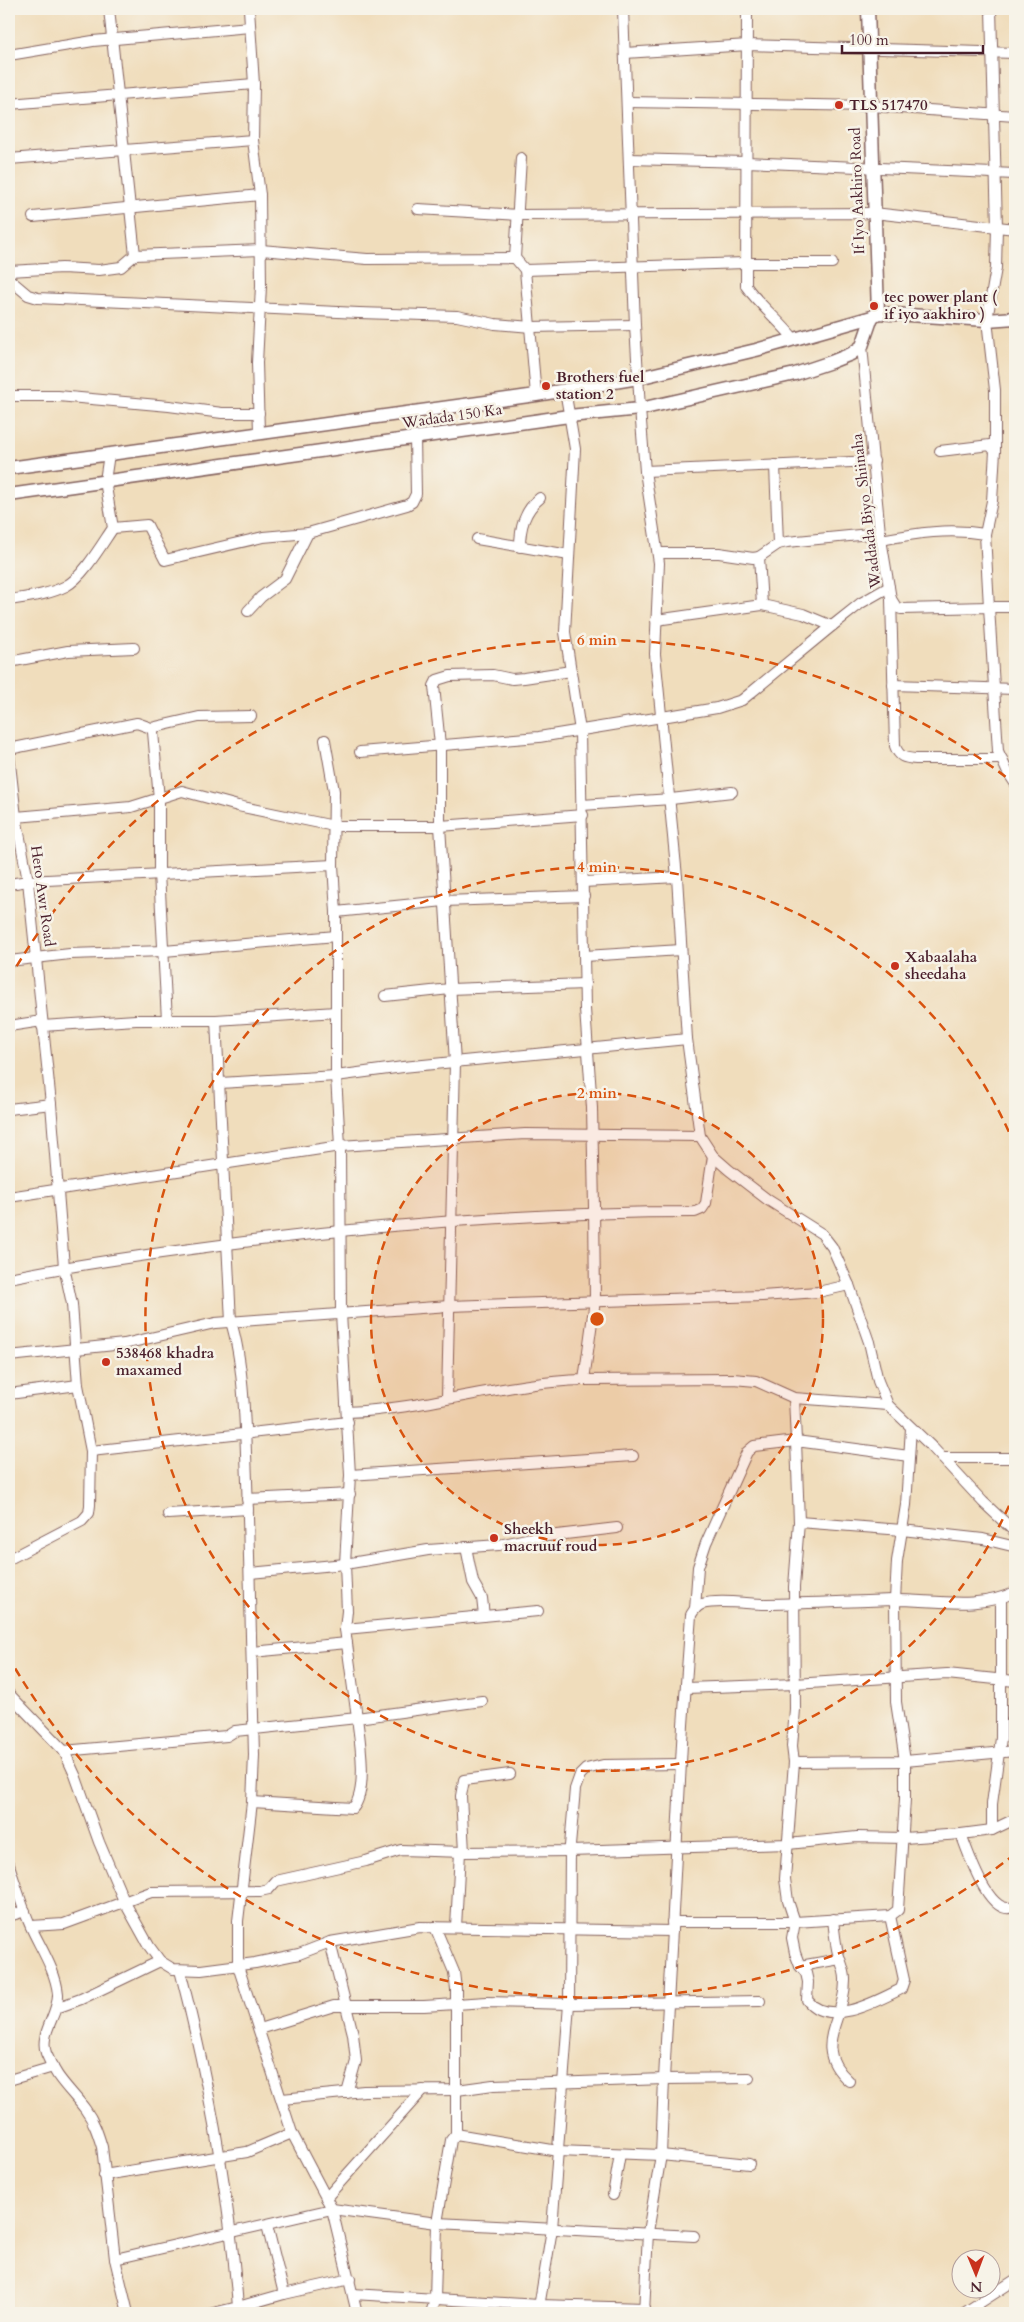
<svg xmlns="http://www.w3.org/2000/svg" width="1024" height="2322" font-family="Cardo,serif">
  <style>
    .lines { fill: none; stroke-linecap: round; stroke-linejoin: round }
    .minor-casing { stroke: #84625e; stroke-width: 12 }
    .tertiary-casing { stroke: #84625e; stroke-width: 15 }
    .minor { stroke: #fff; stroke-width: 10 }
    .tertiary { stroke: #fff; stroke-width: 12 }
    .ring { fill: none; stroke: #d8530f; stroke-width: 2.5; stroke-dasharray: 9 6 }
    .poi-dot { fill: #c8321e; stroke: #f7f3e8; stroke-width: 2 }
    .labels { text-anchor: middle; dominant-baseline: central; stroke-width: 5; stroke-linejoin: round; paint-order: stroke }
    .poi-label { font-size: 15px; font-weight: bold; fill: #4a1f2b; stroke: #f7f3e8; text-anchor: start }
    .street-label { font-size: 15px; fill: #4a1f2b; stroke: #f7f3e8 }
    .centre { fill: #d8530f; stroke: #f7f3e8; stroke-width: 2.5 }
    .ring-label { font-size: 15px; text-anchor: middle; font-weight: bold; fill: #d8530f; stroke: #f7f3e8; stroke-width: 5; stroke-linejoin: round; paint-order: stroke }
  </style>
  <rect width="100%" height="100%" fill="#f7f3e8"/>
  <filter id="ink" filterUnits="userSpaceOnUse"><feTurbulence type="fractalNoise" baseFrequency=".02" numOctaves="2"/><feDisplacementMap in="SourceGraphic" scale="10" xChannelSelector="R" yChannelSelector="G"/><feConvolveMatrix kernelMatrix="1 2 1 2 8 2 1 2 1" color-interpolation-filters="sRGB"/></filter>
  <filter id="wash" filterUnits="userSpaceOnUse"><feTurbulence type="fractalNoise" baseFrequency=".0096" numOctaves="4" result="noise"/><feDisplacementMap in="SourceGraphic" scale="20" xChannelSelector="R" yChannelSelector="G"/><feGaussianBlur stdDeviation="1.12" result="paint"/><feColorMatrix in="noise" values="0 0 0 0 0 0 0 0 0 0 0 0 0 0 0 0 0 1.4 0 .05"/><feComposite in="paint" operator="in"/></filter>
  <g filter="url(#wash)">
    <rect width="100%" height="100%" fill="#f0ddbc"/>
  </g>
  <g filter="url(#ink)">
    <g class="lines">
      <defs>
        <g id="minor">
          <path d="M109,9L135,255"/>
          <path d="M249,9L254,84L253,140L260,195L261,286L257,363L259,432"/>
          <path d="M623,9L635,325L640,409L645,471L659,563L655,654L677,877L687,1039L700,1136L713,1156L729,1170L768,1200L822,1234L832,1247L849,1285L869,1342L878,1381L888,1405L932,1447L983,1502L1015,1532"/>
          <path d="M747,9L746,286C760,306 779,320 794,339"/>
          <path d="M991,9L997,227L996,268L987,320L995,390V451"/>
          <path d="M625,53L748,45L1015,53"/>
          <path d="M9,55L93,41L250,27"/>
          <path d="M627,102L871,106L1015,116"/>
          <path d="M9,104L254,84"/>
          <path d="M9,159L253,140"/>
          <path d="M629,159L746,162L1015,174"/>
          <path d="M418,209L519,215L874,213L1015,229"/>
          <path d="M33,217L260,195"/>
          <path d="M515,258L521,158"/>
          <path d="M525,270L536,395"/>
          <path d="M9,271L62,268L99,270L121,267L135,255L261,250L367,259L515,258L525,270L745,263H832"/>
          <path d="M9,279L28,295L38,298L359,313L457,316L495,324L531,327L635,325"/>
          <path d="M862,346L880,533L891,599L896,607L901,609L989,607L998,751L1007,771L1015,783"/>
          <path d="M9,396H58L169,406L222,413H259"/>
          <path d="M940,451L990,445L995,451L992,501L985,534"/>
          <path d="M775,465L778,544"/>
          <path d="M645,471L874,461"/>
          <path d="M113,528L147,525L165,560L263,537L308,533L407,505L412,502L416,494L415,437"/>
          <path d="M477,539L569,555"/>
          <path d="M881,540C917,533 949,528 985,534L989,607H1015"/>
          <path d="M520,547C520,528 524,511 540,498"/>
          <path d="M658,553H719L753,558L759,557L778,544L787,542L880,533"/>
          <path d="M759,557L762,605"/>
          <path d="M891,599L895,746C899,757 904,758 916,759H1002"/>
          <path d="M9,600C28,597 48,595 66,586C83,577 102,544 113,528L105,481L109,454"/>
          <path d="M248,611L261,597L285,579L308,533"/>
          <path d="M656,620L762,605L803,614L832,626"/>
          <path d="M9,662L68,651L134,648"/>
          <path d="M893,685L1015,689"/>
          <path d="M151,728L153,732L159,799"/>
          <path d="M9,749L137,723L151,728L199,717L251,716"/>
          <path d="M360,752L539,737L717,708L742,700L832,626L861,603L889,587"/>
          <path d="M9,755L16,817L28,881L51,1104L64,1267L72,1304L78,1385L91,1451L90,1505L89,1513L82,1521L11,1558"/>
          <path d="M159,800V873L167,1020"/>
          <path d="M582,805L671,799L732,792"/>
          <path d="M16,817L131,807L182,791L238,806L334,826H440L583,815"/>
          <path d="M583,882L677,877"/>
          <path d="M9,884L28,881L333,865"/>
          <path d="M336,912L444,901L584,896"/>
          <path d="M585,956L681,950"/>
          <path d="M9,961L70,954L164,951L336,936"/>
          <path d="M385,996L450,989L585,984"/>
          <path d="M216,1020L336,1012"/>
          <path d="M9,1026L42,1021"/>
          <path d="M42,1026L136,1020H216L231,1322C245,1367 245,1433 247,1481C250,1572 251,1663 254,1755L252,1802L238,1921V1966L292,2133L332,2209L357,2313"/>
          <path d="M220,1083L336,1076L403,1067L687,1039"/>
          <path d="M9,1109L51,1104"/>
          <path d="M9,1197L340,1146L525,1134L700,1136"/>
          <path d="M9,1278C69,1266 130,1257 191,1249C358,1226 527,1212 695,1212L702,1209L706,1203L713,1156"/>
          <path d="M9,1356L124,1344L215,1323L449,1306L762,1296L818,1292L849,1285"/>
          <path d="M584,1380L733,1379L756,1381L794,1398L796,1441L754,1446L747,1452L706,1543L698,1567L695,1609"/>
          <path d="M9,1394L78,1385"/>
          <path d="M447,1398L455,1062L440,826V745L434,686L437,680L450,676L493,675L512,679L524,678L571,671"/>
          <path d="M794,1398L888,1405"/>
          <path d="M347,1412C427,1409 504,1382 584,1380L595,1300L594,1207L592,1108L585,1009L580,731L565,632L575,449L565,390"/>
          <path d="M91,1451L348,1422"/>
          <path d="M942,1458H1015"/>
          <path d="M350,1475L633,1456"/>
          <path d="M247,1499L350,1494"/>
          <path d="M168,1514L248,1509"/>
          <path d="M799,1522L796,1441L909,1456"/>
          <path d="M466,1547L473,1582L482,1598L484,1616"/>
          <path d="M250,1573L345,1564L428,1550L499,1545L531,1538L617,1528"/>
          <path d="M345,1629L538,1611"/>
          <path d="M252,1652L347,1643"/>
          <path d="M686,1688L795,1684L947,1674L1015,1681"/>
          <path d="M9,1694L64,1751L75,1775L99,1842L124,1901L149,1946L160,1961L173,1969L201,1970L255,1963L299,1954L330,1942L420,1927L672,1931"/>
          <path d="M64,1751L215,1737L227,1736L235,1731L357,1718L345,1629L347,1611L345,1564L350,1475L341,1313L340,1146L336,1076V912L333,865L334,791L325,740"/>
          <path d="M794,1762L905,1761L1015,1751"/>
          <path d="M252,1802L353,1808C368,1791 360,1740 357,1718L482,1701"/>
          <path d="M992,1830V1804L1001,1738V1599"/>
          <path d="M961,1834C968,1852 990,1921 1015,1906"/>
          <path d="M464,1852L461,1796L464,1780L510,1774"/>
          <path d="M9,1865C16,1886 22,1907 31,1927C40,1947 56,1971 58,1994C59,2014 39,2033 46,2053C56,2079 70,2089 85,2109C94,2121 98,2134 102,2147L115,2259L128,2313"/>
          <path d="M9,1916L25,1911"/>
          <path d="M890,1916L904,1980L901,1989C877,2001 829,2028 807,2000L808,1982L806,1973L800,1966L795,1953L792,1938L795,1922L788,1901L785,1879L794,1762L792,1746L795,1709L794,1587L799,1522L902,1530L983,1539L1012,1546"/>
          <path d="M833,1919C834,1929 835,1939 837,1949C839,1959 845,1969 845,1979C846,2020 809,2046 849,2081"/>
          <path d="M672,1922H795L890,1916L898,1910L905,1799V1761L896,1702L895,1600L897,1561L906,1505L911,1428"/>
          <path d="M31,1926L64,1924L151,1892L260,1891L269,1889L276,1881L366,1861L401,1850L464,1852L570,1851L788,1844L857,1837L904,1838L961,1834L992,1830L1015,1819"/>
          <path d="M456,1927L460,1852"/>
          <path d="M330,1942L353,2034L356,2061L347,2093"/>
          <path d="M800,1966L840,1959"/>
          <path d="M180,1970C209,2082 229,2192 238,2307L213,2313"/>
          <path d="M56,2008L81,1999L160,1961"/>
          <path d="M259,2029L334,2006H424L487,2002L569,2004L760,2001"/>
          <path d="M9,2080L53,2067"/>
          <path d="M282,2099L364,2091L457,2090L493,2085L664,2079L683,1725L691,1615C694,1610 696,1606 702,1604C718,1599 748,1604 766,1604C809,1604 852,1601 895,1600C934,1600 979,1610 1015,1592"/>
          <path d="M456,2134L558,2151L661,2155L749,2164"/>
          <path d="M104,2175L247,2152L292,2133"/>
          <path d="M613,2195L620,2154"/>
          <path d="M326,2198L423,2090"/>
          <path d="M267,2225L284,2294"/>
          <path d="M115,2259L332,2209L437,2223L694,2236"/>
          <path d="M353,2294L539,2305L645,2308"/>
          <path d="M239,2312L238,2307L284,2294L350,2279"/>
          <path d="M431,2313L435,2300L437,2223L451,2140L456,2134V1989L454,1972L435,1927"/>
          <path d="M538,2313L552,2229L569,2004L570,1846L575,1789L580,1775L586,1769L603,1765L681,1764"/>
          <path d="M644,2313L648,2232L661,2155L664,2079L749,2078"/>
          <path d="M964,2313L1015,2280"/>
        </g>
        <g id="tertiary">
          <path d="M868,9L878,313"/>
          <path d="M9,468L536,395L638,378L756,350L872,317L878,313L987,320L1015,318"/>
          <path d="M9,495L569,416L640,409L795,374L831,362L851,354L862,346L872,317"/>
        </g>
      </defs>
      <use href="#minor" class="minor-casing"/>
      <use href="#tertiary" class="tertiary-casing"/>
      <use href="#minor" class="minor"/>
      <use href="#tertiary" class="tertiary"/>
    </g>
  </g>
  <circle cx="597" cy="1319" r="226" fill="#d8530f" fill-opacity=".12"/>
  <g class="ring">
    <circle cx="597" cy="1319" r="226"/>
    <path d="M1015 1492A452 452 0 1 1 1015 1146"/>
    <path d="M1015 1854A679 679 0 0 1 9 1658M9 979A679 679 0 0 1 1015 784"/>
  </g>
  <g class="poi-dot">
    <circle cx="839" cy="105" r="5"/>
    <circle cx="874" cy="306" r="5"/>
    <circle cx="546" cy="386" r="5"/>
    <circle cx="895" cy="966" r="5"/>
    <circle cx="106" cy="1362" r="5"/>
    <circle cx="494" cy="1538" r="5"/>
  </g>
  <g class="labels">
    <g class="poi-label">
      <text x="849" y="105">TLS 517470</text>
      <text x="884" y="297">tec power plant (<tspan x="884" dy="17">if iyo aakhiro )</tspan></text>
      <text x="556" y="377">Brothers fuel<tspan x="556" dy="17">station 2</tspan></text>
      <text x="905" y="957">Xabaalaha<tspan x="905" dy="17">sheedaha</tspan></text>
      <text x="116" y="1353">538468 khadra<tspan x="116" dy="17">maxamed</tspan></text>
      <text x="504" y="1529">Sheekh<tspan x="504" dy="17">macruuf roud</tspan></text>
    </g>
    <g class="street-label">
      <text transform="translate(857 191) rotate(-92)">If Iyo Aakhiro Road</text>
      <text transform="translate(452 416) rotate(-8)">Wadada 150 Ka</text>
      <text transform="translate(866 511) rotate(-97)">Waddada Biyo_Shiinaha</text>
      <text transform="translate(43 896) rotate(82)">Hero Awr Road</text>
    </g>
  </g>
  <circle cx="597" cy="1319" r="8" class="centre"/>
  <g class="ring-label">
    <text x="597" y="645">6 min</text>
    <text x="597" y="872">4 min</text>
    <text x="597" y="1098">2 min</text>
  </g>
  <rect width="1024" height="2322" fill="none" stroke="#f7f3e8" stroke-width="30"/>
  <g transform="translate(976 2274) rotate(179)"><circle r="24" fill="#f7f3e8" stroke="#b29e9c"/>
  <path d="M0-4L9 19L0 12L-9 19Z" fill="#c8321e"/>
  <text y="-8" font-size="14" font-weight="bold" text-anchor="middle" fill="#4a1f2b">N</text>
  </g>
  <path d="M842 45v8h141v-8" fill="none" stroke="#4a1f2b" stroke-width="2.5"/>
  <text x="849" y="45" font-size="15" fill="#4a1f2b" stroke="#f7f3e8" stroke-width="4" paint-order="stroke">100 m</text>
</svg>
